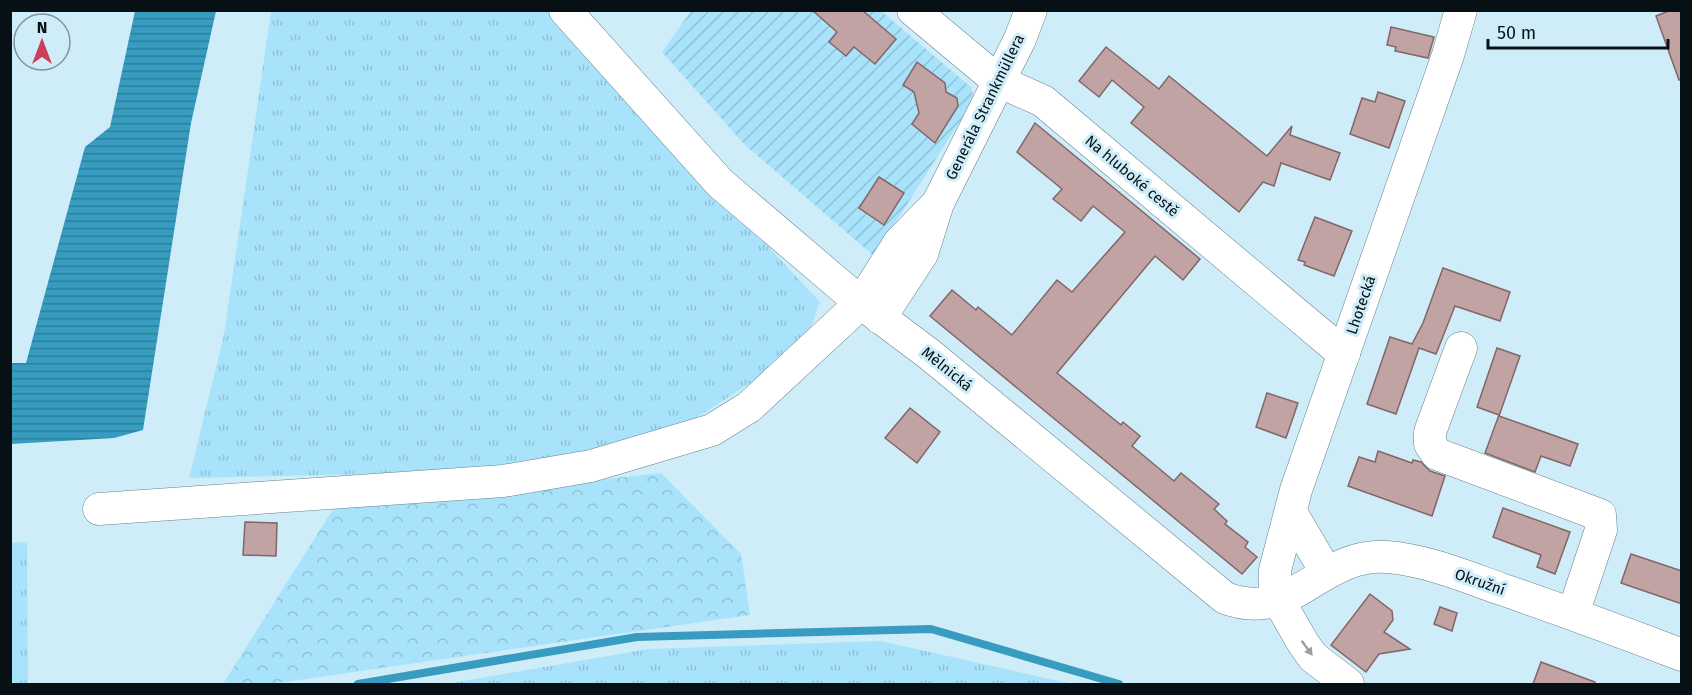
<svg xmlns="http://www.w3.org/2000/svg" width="1692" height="695" font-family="'Fira Sans',sans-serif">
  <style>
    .grass { fill: url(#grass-tufts) }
    .forest { fill: url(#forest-crowns) }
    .garden { fill: url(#garden-furrows) }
    .water { fill: url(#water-rules) }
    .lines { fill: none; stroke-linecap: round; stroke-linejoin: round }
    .stream { stroke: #379cbf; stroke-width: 8 }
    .building { fill: #c1a3a4; stroke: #826668; stroke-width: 1.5 }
    .minor-casing { stroke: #66828d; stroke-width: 33 }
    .minor { stroke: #fff; stroke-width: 32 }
    .oneway { fill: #9b9fa1 }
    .labels { text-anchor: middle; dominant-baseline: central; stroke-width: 6; stroke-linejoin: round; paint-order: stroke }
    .street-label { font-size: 15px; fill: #061015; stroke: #cfedf9 }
  </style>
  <defs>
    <pattern id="grass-tufts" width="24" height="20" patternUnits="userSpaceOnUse" patternTransform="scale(1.5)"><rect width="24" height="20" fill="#a8e3fb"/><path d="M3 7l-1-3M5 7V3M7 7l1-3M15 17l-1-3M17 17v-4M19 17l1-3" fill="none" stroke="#8fc2d6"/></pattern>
    <pattern id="forest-crowns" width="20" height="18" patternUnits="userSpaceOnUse" patternTransform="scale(1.5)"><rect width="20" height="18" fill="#a8e3fb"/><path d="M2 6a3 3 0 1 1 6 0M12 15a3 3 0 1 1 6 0" fill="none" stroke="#8fc2d6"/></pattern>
    <pattern id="garden-furrows" width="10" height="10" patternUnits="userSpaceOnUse" patternTransform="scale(1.5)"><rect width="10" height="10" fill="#a8e3fb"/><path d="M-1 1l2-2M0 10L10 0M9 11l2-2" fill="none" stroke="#8fc2d6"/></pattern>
    <pattern id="water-rules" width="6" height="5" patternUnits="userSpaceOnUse" patternTransform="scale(1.5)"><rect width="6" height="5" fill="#379cbf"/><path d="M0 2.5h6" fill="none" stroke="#2c7e9a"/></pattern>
  </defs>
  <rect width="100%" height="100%" fill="#cfedf9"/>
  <g class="grass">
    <path d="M271,11H548L820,302L803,348L689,423L589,456L418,473L189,478L224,335Z"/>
    <path d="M27,542L28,684H11V543Z"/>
    <path d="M881,641L1072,684H446L648,649Z"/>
  </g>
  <path class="forest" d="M661,473L741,554L750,615L271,684H223L333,509Z"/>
  <path class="garden" d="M691,11H881L971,87L974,98L971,104L874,256L744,144L662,52Z"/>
  <path class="water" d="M135,11H216L191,123L143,430L114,438L11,444V363H26L85,147L110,127Z"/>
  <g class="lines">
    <path class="stream" d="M358,684L637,637L931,629L1119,684"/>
  </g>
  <g class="building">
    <path d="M812,10H862L896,39L875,64L854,47L846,56L829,42L837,32Z"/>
    <path d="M1671,10H1682V79L1679,80L1656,16Z"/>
    <path d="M1391,27L1434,37L1428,58L1395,51L1396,47L1387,45Z"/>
    <path d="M1106,47L1159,89L1169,76L1267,156L1292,126L1290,135L1340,153L1330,180L1281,163L1274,186L1263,182L1239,212L1131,123L1144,107L1112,80L1099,97L1079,81Z"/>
    <path d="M917,62L945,83L946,92L957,98L958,106L935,143L912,124L919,113L914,92L903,85Z"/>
    <path d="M1378,92L1405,101L1389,148L1350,134L1362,98L1375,102Z"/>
    <path d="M1035,123L1200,259L1183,280L1155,256L1057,373L1121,425L1123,422L1140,436L1132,446L1174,481L1181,473L1219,504L1214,509L1227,521L1225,524L1248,542L1245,547L1257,557L1242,574L930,316L952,290L976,310L978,307L1012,335L1057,280L1072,292L1125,232L1093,206L1081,221L1053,199L1062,189L1017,152Z"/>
    <path d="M879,177L904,193L884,225L859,208Z"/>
    <path d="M1315,217L1352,231L1334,276L1304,265L1305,262L1298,260Z"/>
    <path d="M1443,268L1510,292L1500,321L1455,306L1436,354L1419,348L1396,414L1367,404L1390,337L1412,344L1423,323Z"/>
    <path d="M1497,348L1520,356L1499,416L1578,444L1570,466L1541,456L1535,472L1485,453L1499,415L1477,407Z"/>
    <path d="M1267,393L1298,403L1286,438L1256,427Z"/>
    <path d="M910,408L940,432L917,463L885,438Z"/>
    <path d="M1378,451L1412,463L1413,460L1421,462L1430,471L1445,476L1432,516L1348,486L1359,457L1375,462Z"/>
    <path d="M1503,508L1570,532L1555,574L1537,567L1541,555L1493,537Z"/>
    <path d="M245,522L277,523L276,556L243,555Z"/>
    <path d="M1631,554L1682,571V604L1621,583Z"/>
    <path d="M1370,594L1392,611L1393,620L1384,632L1410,649L1379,654L1366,672L1331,645Z"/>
    <path d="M1440,607L1457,613L1452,631L1434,624Z"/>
    <path d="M1541,662L1595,682V684H1533Z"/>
  </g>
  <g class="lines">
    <defs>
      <g id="minor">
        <path d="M565,10L720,183L861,303L929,354L1225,598C1295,624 1317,553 1387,557C1426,560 1464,576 1501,589C1562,610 1622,632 1682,655"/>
        <path d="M913,10L998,81L1043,101L1344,354"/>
        <path d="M880,318L922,254L938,203L1020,39L1031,10"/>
        <path d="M1461,348L1430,432V444L1437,454L1600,515L1601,530L1573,614"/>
        <path d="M99,509L503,481L591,466L712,430L749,407L861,303L899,243L938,203"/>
        <path d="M1292,514L1326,572"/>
        <path d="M1348,684L1313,657L1303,643L1279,601L1275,588V570L1296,490L1448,55L1461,10"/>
      </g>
    </defs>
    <use href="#minor" class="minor-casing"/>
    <use href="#minor" class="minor"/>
  </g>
  <defs><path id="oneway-solid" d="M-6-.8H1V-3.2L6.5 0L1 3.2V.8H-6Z" transform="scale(1.5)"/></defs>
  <use class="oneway" href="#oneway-solid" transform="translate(1307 648) rotate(54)"/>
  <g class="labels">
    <g class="street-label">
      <text transform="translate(985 107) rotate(-64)">Generála Strankmüllera</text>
      <text transform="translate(1132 176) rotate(40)">Na hluboké cestě</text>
      <text transform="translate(1361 305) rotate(-71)">Lhotecká</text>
      <text transform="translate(947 369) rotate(39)">Mělnická</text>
      <text transform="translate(1480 582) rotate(19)">Okružní</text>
    </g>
  </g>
  <rect width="1692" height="695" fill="none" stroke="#061015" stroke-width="24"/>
  <g transform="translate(42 42)"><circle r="28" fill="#cfedf9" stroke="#7f959e" stroke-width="1.5"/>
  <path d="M0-4.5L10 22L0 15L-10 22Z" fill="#ce3e58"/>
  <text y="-9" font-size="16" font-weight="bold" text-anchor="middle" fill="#061015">N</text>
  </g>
  <path d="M1488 39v9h180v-9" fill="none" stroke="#061015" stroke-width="3"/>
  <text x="1497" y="39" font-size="18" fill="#061015" stroke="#cfedf9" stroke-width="4.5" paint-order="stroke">50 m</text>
</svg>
